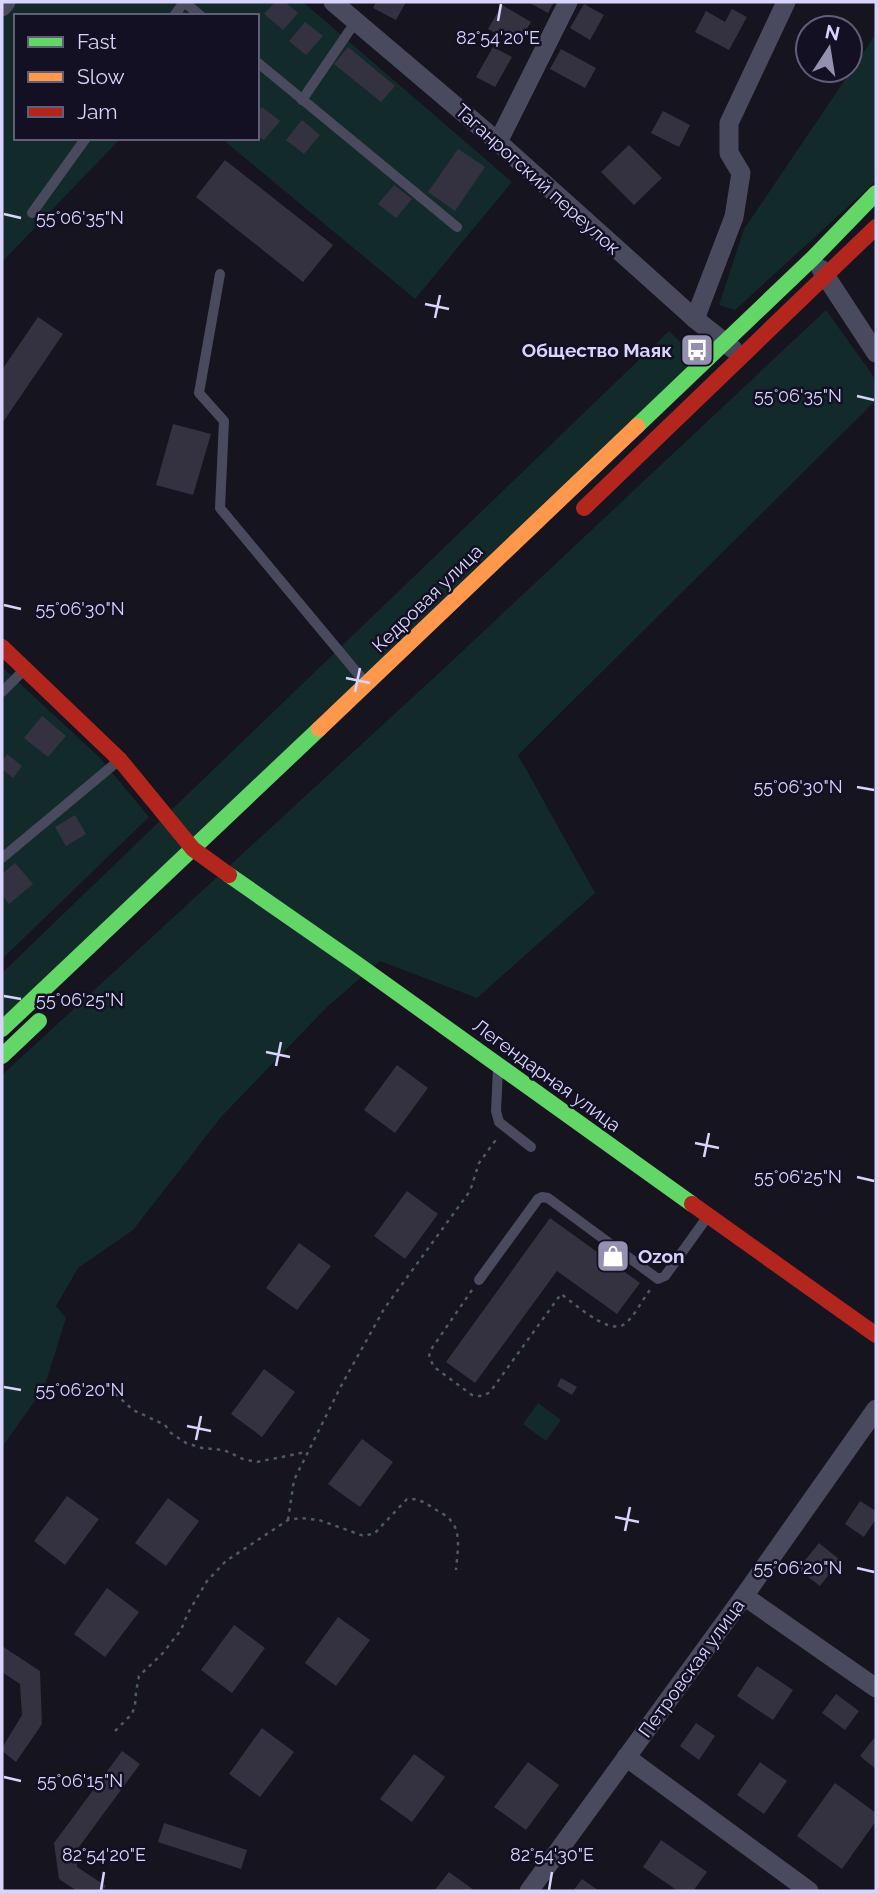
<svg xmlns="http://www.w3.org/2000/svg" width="878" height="1893" font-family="Raleway,sans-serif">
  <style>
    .green { fill: #132a2a }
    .building { fill: #343241 }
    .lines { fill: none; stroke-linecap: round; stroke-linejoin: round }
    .path { stroke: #4c5b67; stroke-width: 2.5; stroke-dasharray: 3.5 5; stroke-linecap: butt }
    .lane { stroke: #4a4a5f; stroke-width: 10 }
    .street { stroke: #4a4a5f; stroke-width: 19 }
    .fast { stroke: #63d668; stroke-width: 16 }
    .slow { stroke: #ff974d; stroke-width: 16 }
    .jam { stroke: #b3261e; stroke-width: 16 }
    .ticks { fill: none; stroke: #d8d4fd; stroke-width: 2.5 }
    .labels { text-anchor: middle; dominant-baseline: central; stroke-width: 5; stroke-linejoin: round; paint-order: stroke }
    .street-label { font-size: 19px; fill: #d8d4fd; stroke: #131023 }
    .poi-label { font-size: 19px; font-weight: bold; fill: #d8d4fd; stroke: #131023; text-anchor: end }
    .ticks-label { font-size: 18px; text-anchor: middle; fill: #d8d4fd; stroke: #131023; stroke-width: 5; stroke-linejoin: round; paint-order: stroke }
  </style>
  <rect width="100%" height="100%" fill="#16141f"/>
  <g class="green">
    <path d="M2,2H303L512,182L415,299L221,138H257V16H16V138H121L2,262Z"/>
    <path d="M876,34V181L735,310L719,305L744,229Z"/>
    <path d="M826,310L876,380V400L518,755L595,893L477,998L380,961L327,1007L221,1117L133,1230L78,1268L56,1306L66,1318L44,1388L2,1447V1075L451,662Z"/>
    <path d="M669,331L700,361L2,1022V973Z"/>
    <path d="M2,667L99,757L149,817L2,959Z"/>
    <path d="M538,1403L561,1420L546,1441L523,1424Z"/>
  </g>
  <g class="building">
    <path d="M275,2H285L298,13L283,30L264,14Z"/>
    <path d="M376,2H406L396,20L373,8Z"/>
    <path d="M528,2H554L548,13Z"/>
    <path d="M584,4L604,15L590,40L570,28Z"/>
    <path d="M502,5L531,22L517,45L488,29Z"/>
    <path d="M732,9L747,17L729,50L695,32L706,11L725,22Z"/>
    <path d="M305,22L323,36L306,55L289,41Z"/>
    <path d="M348,47L395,86L381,102L334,64Z"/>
    <path d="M493,47L512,57L495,87L476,77Z"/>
    <path d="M561,49L596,68L585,88L550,69Z"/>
    <path d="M262,107L280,121L264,140L257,135V112Z"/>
    <path d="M663,111L690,125L679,147L651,133Z"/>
    <path d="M302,120L320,135L304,154L286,140Z"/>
    <path d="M629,145L662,178L634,205L601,172Z"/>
    <path d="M458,149L485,167L455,211L428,192Z"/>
    <path d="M225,160L333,245L303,282L196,197Z"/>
    <path d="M394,185L412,199L396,218L378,204Z"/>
    <path d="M38,317L63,334L3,422L2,421V370Z"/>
    <path d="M173,424L211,434L193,495L156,485Z"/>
    <path d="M42,716L66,736L48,757L24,738Z"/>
    <path d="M7,754L22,766L13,778L2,769V761Z"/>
    <path d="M75,815L86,834L66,846L55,827Z"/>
    <path d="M15,863L33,884L9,904L2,895V874Z"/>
    <path d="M397,1065L428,1088L395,1133L364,1110Z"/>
    <path d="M407,1191L438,1214L405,1259L374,1236Z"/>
    <path d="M550,1218L640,1283L617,1314L557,1271L475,1383L446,1362Z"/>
    <path d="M299,1243L331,1266L297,1310L266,1288Z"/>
    <path d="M264,1369L295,1392L262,1437L231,1414Z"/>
    <path d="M561,1378L577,1387L572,1395L557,1386Z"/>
    <path d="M362,1439L393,1462L360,1507L328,1484Z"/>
    <path d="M67,1496L99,1519L65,1565L34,1541Z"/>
    <path d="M168,1498L199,1521L166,1566L135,1543Z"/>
    <path d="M860,1501L876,1511V1519L864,1537L845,1524Z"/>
    <path d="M819,1543L840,1560L820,1586L798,1569Z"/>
    <path d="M107,1588L139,1612L105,1657L74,1634Z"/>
    <path d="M338,1617L370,1640L336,1686L305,1663Z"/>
    <path d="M234,1625L265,1648L232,1693L201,1670Z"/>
    <path d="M2,1646L40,1671L42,1724L16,1762L2,1751V1748L22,1715L20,1684L2,1672Z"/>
    <path d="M757,1666L793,1690L773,1720L737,1696Z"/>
    <path d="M836,1694L859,1711L845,1730L822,1713Z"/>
    <path d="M696,1723L715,1736L699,1760L680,1746Z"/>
    <path d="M262,1728L294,1752L260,1797L229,1774Z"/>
    <path d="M874,1738L876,1739V1769L860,1756Z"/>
    <path d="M122,1751L140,1764L76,1851L77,1867L106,1886L102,1891H77L59,1879L54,1843Z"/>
    <path d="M414,1754L445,1777L412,1822L380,1799Z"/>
    <path d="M528,1762L559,1785L526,1830L494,1807Z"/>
    <path d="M760,1762L787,1781L764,1814L737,1795Z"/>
    <path d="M835,1783L876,1813V1821L842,1869L797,1836Z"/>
    <path d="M164,1823L247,1850L241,1869L158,1842Z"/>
    <path d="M661,1840L707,1872L693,1891H678L643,1867Z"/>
    <path d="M449,1872L475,1891H434Z"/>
    <path d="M582,1879L599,1891H573Z"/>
  </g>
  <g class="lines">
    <g class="path">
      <path d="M472,1290L430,1351L429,1357L434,1367L472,1395C479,1397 484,1396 490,1392L561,1294C574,1303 607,1334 623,1325C634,1318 642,1300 650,1290"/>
      <path d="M109,1388L133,1410L165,1425L171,1433L186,1443L202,1448L224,1450L243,1459L257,1462L306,1452"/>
      <path d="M288,1520L294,1480L341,1386L384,1309L470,1191L479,1163L495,1141V1136"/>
      <path d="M115,1731L132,1714L135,1705L136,1692L139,1676L162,1654L181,1630L188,1613L207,1581L226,1561L288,1520L300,1518L319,1520L364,1536L375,1533L407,1499C418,1498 424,1502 433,1508C439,1512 447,1515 451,1521C462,1533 457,1555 456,1570"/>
    </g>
    <g class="lane">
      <path d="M184,2L201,16"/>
      <path d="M174,16L184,2"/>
      <path d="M257,62L457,227"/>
      <path d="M302,100L356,21"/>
      <path d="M32,213L86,138"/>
      <path d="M220,274L199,393L224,421L220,508L364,681"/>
      <path d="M2,692L23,671"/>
      <path d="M2,858L117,762"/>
      <path d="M498,1069L496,1111L499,1122L531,1147"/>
      <path d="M479,1280L538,1199L542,1197L548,1198L658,1279L665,1276L708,1216"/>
    </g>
    <g class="street">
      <path d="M333,2L498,142L695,319L733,349"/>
      <path d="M2,7L6,2"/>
      <path d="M498,142L568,2"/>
      <path d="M821,269L876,353"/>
      <path d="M695,319L734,217L741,173L729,153V123L786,2"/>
      <path d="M744,1596L876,1688"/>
      <path d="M626,1757L809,1891"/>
      <path d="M529,1891L744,1596L876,1409"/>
    </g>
    <g class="fast">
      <path d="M637,426L813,258L876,193"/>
      <path d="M229,875L357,964L692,1204"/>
      <path d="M2,1029L319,729"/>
      <path d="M2,1056L39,1021"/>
    </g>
    <path class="slow" d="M319,729L637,426"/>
    <g class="jam">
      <path d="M584,508L876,227"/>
      <path d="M2,647L120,760L193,849L229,875"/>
      <path d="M692,1204L876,1335"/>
    </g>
  </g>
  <path class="ticks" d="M498,21L501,4M4,214L21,218M425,304L449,309M435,318L440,295M857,396L874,400M4,605L21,609M346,678L370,683M355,692L360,668M857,787L874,790M4,996L21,999M266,1052L290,1057M276,1066L281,1042M695,1143L719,1148M704,1157L709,1133M857,1177L874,1181M4,1387L21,1390M187,1426L211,1431M196,1440L201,1416M615,1517L639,1522M625,1531L630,1507M857,1568L874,1572M4,1777L21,1781M101,1890L104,1872M549,1890L552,1872"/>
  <defs>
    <symbol id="bus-square" viewBox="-11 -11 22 22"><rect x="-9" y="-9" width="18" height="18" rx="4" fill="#9491af" stroke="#131023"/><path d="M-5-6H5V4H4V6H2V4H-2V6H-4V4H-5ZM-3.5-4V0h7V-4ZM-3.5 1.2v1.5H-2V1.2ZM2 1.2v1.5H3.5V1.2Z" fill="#fff"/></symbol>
    <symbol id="shop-square" viewBox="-11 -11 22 22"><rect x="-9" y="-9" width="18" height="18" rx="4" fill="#9491af" stroke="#131023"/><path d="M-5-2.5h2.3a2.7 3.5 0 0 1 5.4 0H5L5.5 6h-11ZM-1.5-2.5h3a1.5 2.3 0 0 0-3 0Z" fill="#fff"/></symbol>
  </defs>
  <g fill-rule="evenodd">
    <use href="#bus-square" x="678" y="331" width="38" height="38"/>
    <use href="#shop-square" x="594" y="1237" width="38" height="38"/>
  </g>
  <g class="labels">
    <g class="street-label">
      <text transform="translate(538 179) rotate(42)">Таганрогский переулок</text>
      <text transform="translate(427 598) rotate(-44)">Кедровая улица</text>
      <text transform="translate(547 1075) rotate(36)">Легендарная улица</text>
      <text transform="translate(691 1668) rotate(-54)">Петровская улица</text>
    </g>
    <g class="poi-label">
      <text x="672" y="350">Общество Маяк</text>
      <text x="638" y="1256" text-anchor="start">Ozon</text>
    </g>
  </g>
  <g class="ticks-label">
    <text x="498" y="44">82°54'20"E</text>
    <text x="80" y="224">55°06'35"N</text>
    <text x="798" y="402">55°06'35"N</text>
    <text x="80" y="615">55°06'30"N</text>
    <text x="798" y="793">55°06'30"N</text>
    <text x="80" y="1006">55°06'25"N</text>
    <text x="798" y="1183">55°06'25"N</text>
    <text x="80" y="1396">55°06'20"N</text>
    <text x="798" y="1574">55°06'20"N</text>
    <text x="80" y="1787">55°06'15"N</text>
    <text x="104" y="1861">82°54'20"E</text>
    <text x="552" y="1861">82°54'30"E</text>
  </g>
  <rect width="878" height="1893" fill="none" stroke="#d8d4fd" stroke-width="7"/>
  <rect x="14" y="14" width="245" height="126" fill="#131023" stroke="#625e7a" stroke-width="2"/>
  <rect x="28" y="37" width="35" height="10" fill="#63d668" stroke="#625e7a" stroke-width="2"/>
  <text x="77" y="49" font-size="21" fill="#d8d4fd">Fast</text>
  <rect x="28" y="72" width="35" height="10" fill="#ff974d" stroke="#625e7a" stroke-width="2"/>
  <text x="77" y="84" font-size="21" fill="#d8d4fd">Slow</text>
  <rect x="28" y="107" width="35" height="10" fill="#b3261e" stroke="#625e7a" stroke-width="2"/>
  <text x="77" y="119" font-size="21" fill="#d8d4fd">Jam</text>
  <g transform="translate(829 49) rotate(12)"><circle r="33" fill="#131023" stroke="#625e7a" stroke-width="2"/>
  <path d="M0-5L12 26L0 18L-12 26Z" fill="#9491af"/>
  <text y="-10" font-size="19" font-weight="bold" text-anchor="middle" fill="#d8d4fd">N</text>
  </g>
</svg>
